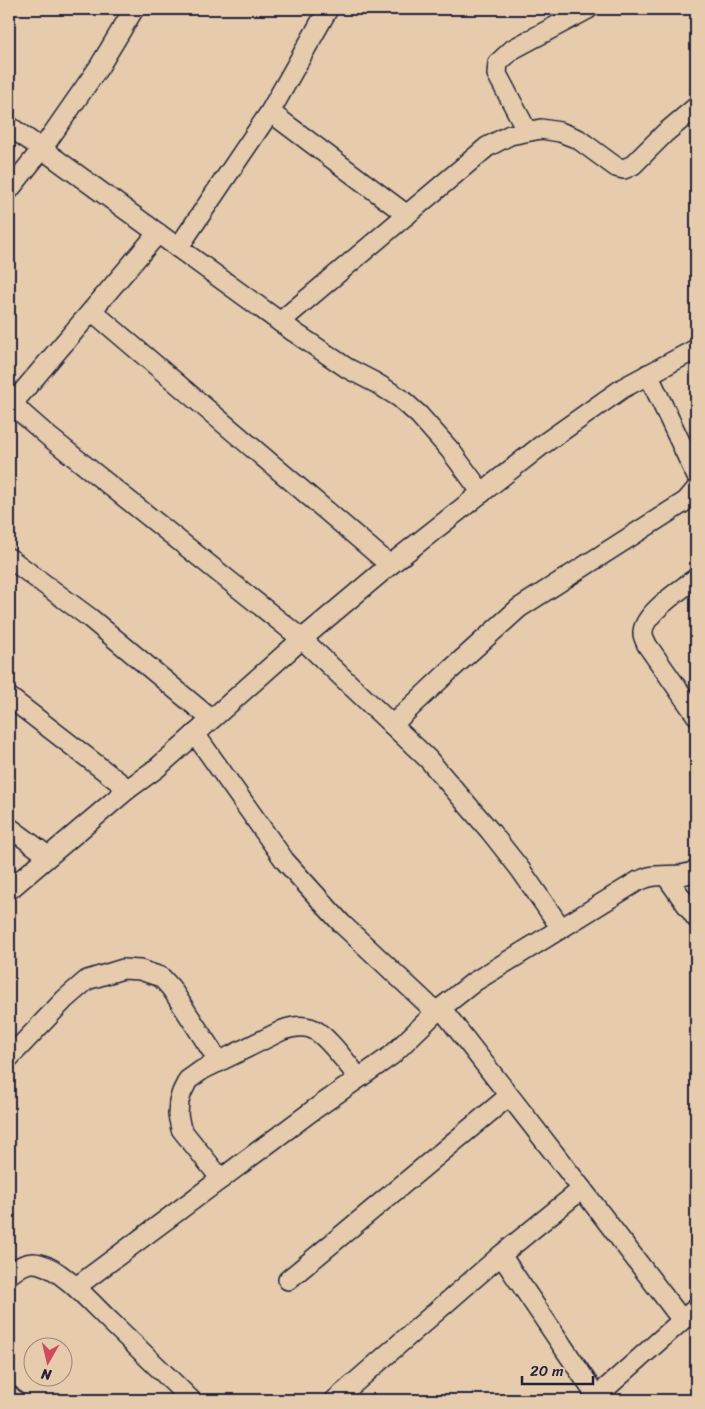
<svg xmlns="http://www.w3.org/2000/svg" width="705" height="1409" font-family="Sriracha,sans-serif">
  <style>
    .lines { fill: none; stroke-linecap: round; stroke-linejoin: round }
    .minor-casing { stroke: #22223b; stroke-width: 22 }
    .minor { stroke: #e6cbad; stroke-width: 19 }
  </style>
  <rect width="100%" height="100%" fill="#e6cbad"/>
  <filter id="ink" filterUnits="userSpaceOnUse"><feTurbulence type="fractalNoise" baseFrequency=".02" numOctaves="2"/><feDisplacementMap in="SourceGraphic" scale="10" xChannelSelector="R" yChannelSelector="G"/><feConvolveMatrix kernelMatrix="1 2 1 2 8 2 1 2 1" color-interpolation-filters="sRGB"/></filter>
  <g filter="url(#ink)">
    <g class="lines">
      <defs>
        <g id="minor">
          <path d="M270,112L407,215"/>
          <path d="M9,126L42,149L294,332L347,368L376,383L400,398L419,415L450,450L482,493"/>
          <path d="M527,131L497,74L498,63L513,49L588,9"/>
          <path d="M9,190L42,149L99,67L134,9"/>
          <path d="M178,248L270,112L328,9"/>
          <path d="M92,311L390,565"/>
          <path d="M280,322L487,147L510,135L541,129L560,132L578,139L616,167L624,169L633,165L665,133L696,107"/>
          <path d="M648,374L696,475"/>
          <path d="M9,399L24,415L48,436L302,639L428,759L490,831L520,869L561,928"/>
          <path d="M13,403L158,233"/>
          <path d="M9,558L90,618L211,719"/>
          <path d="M696,578C682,589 641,615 643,634C643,637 646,642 647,645L696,715"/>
          <path d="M9,697L128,789"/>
          <path d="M392,725L447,673L519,608L686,501L696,489"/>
          <path d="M195,734L285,861L342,924L436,1012"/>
          <path d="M9,827L48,856"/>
          <path d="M666,876L696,918"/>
          <path d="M9,890L128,789L157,768L302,639L390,565L542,445L623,388L696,349"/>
          <path d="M441,1008L582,1189L682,1320"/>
          <path d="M9,1058L65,999L87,980L123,969L140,970L161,977L171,988L219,1062"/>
          <path d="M221,1179L181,1129L178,1115L179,1101L182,1092L188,1080L202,1070L283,1030C292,1027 300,1025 310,1028C325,1032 348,1065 359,1078"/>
          <path d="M501,1255L599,1400"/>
          <path d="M9,1275C18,1268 27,1260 40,1264C63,1270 93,1305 111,1322C138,1348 165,1374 191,1400"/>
          <path d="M288,1280L509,1096"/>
          <path d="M76,1287L312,1111L392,1055L436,1012L474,982L638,881C642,880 645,878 649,877C664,873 682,879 696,870"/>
          <path d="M9,1395L14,1400"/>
          <path d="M596,1397L696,1308"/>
          <path d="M335,1400L501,1255L582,1189"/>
        </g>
      </defs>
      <use href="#minor" class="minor-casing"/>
      <use href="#minor" class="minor"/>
    </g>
  </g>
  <rect width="705" height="1409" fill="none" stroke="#e6cbad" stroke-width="30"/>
  <rect x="15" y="15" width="675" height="1379" fill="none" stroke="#22223b" stroke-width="2" filter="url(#ink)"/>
  <g transform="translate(48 1362) rotate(188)"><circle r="24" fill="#e6cbad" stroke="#98877f"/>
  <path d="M0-4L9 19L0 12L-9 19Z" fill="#d1495b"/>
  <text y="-8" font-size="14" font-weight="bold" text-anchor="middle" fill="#22223b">N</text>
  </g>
  <path d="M522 1376v8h71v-8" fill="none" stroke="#22223b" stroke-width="2.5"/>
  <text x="530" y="1376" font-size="15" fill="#22223b" stroke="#e6cbad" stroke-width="4" paint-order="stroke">20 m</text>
</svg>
